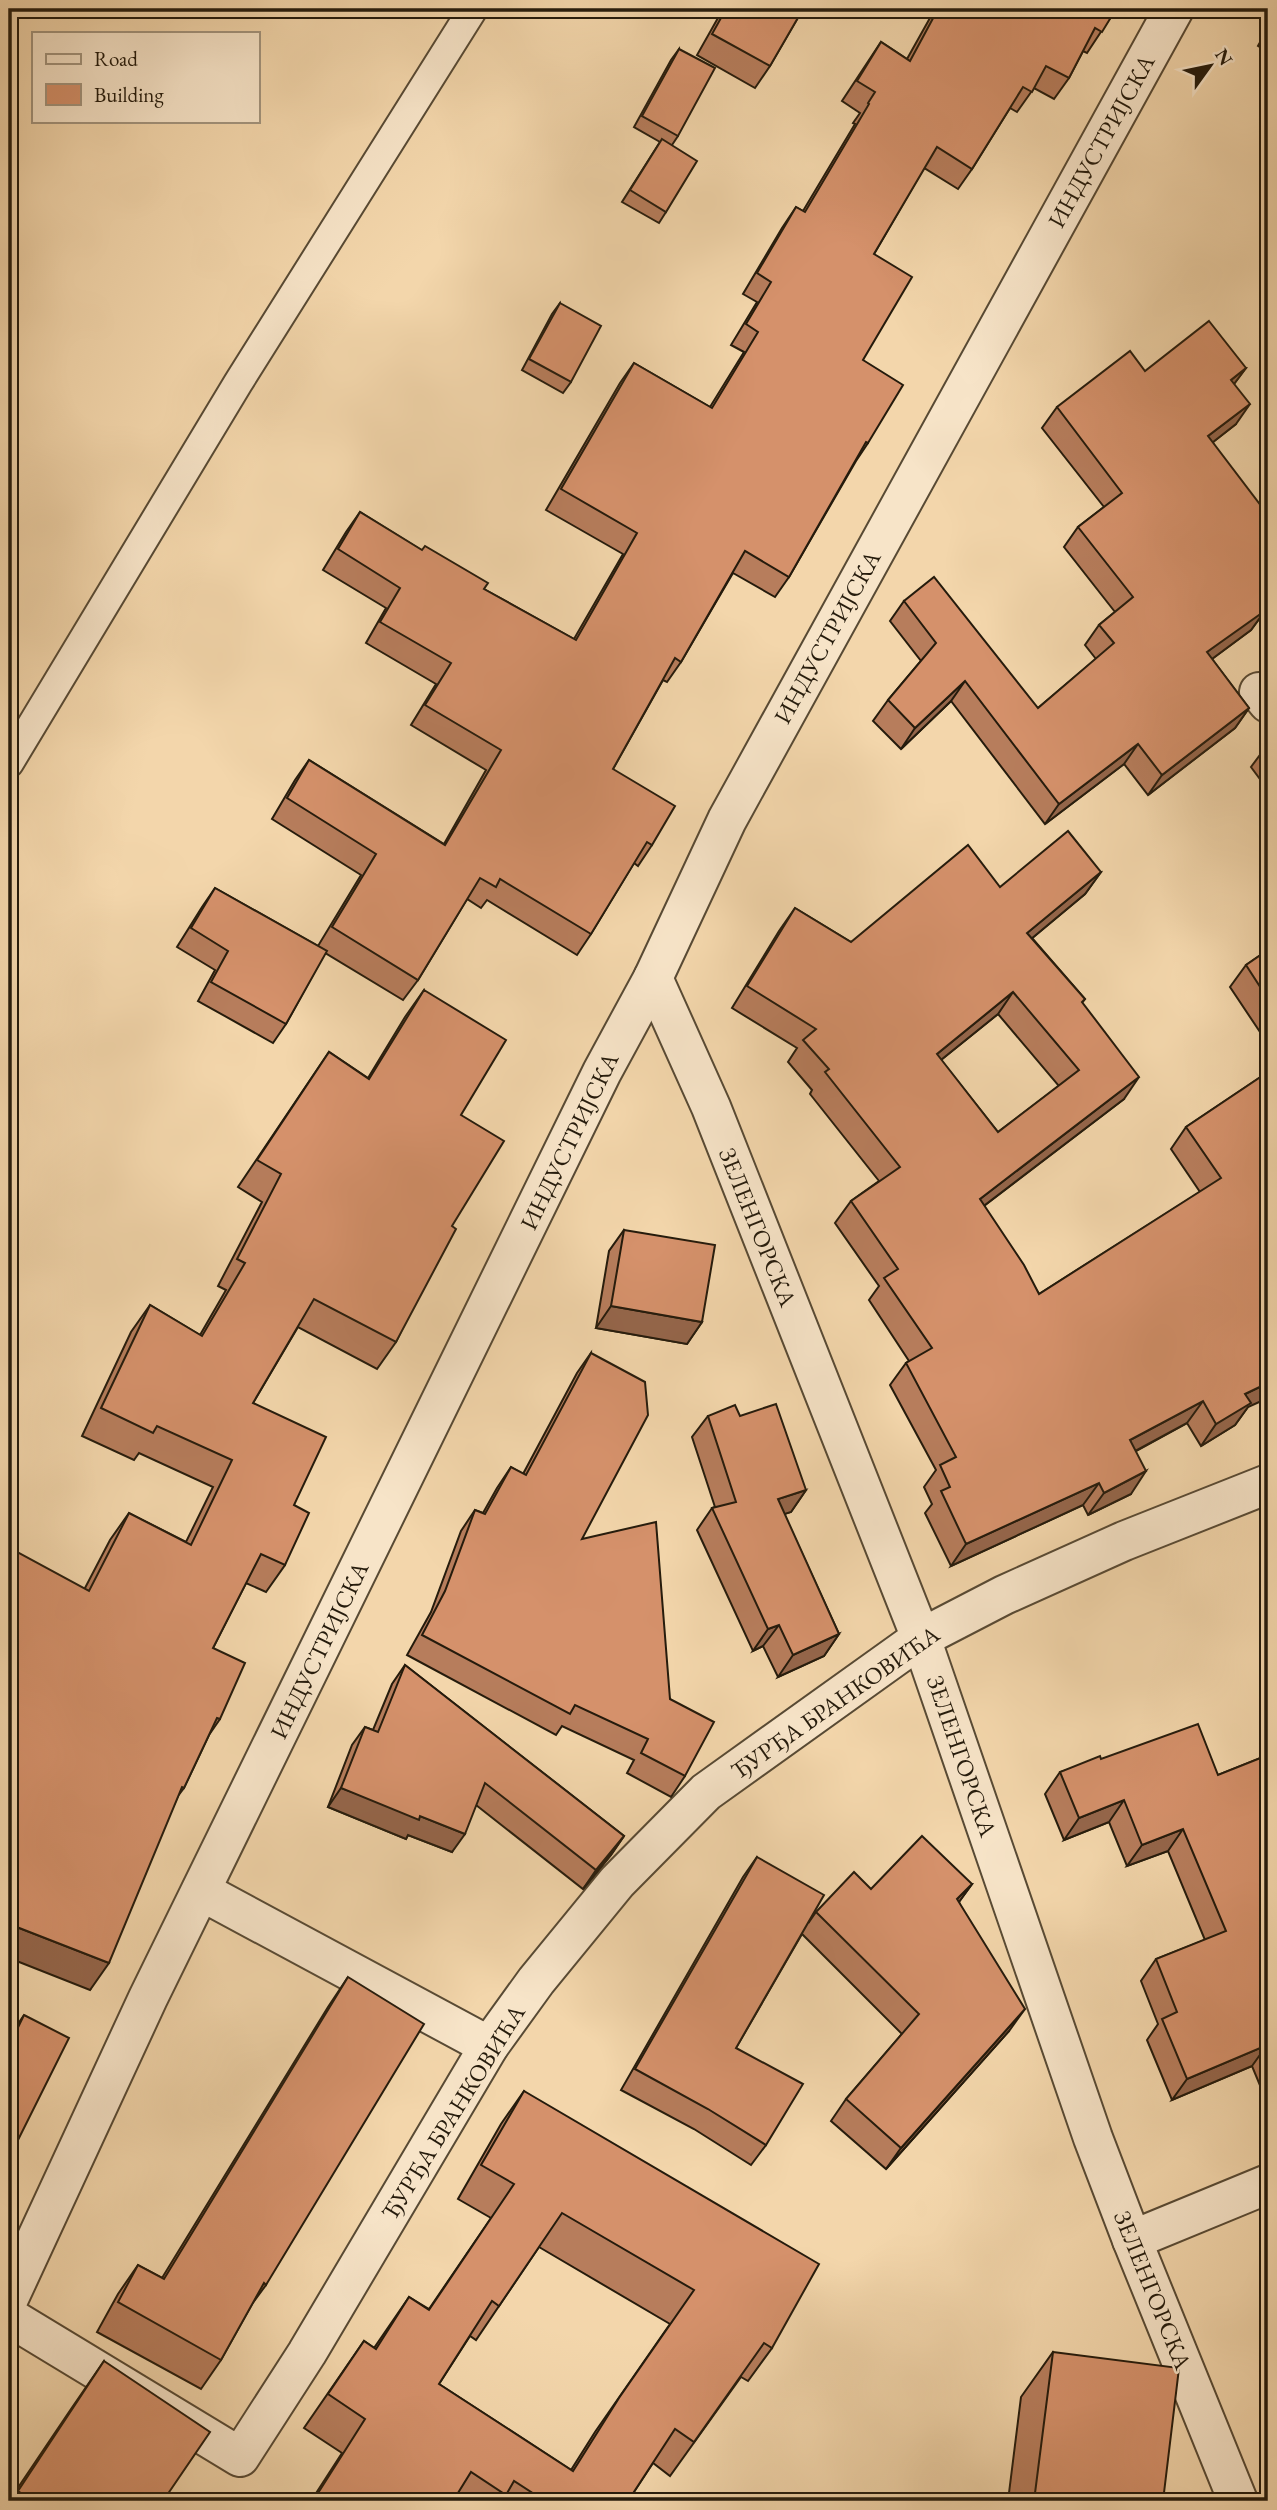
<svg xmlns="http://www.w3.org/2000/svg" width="1277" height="2510" font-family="'EB Garamond',serif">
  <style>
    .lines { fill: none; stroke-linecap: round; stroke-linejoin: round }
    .service-casing { stroke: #584a34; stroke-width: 32 }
    .minor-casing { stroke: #584a34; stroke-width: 42 }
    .service { stroke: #f7e4c8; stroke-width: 28 }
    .minor { stroke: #f7e4c8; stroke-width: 38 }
    .wall { fill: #b77d5c; stroke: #251b0c; stroke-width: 2; fill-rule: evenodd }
    .shaded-wall { fill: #95664b; stroke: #251b0c; stroke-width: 2 }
    .building { fill: #d5916b; stroke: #251b0c; stroke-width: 2; fill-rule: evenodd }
    .labels { text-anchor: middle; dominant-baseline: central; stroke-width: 5; stroke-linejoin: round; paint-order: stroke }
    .street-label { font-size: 24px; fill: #251b0c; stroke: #f7e4c8 }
  </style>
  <rect width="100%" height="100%" fill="#f3d6ab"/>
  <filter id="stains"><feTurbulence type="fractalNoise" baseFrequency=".00286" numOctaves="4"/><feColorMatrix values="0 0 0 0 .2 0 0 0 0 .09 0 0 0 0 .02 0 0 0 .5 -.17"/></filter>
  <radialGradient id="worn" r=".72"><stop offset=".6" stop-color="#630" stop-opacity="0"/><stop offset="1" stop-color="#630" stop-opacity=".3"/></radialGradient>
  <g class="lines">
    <defs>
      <path id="service" d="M9,763L238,383L473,9"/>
      <g id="minor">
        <path d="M1259,692L1268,703"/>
        <path d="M653,978L711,1107L921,1638L1093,2138L1132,2240L1238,2501"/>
        <path d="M201,1891L489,2046"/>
        <path d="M1132,2240L1268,2184"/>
        <path d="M9,2298L148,1998L602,1072L653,978L727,820L1174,9"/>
        <path d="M9,2317L240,2457L307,2353L489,2046L536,1981L617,1882L706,1792L921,1638L1004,1595L1124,1541L1268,1484"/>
      </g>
    </defs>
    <use href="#service" class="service-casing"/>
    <use href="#minor" class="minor-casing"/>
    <use href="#service" class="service"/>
    <use href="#minor" class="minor"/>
  </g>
  <g class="wall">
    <path d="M723,9H803L770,66L755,88L697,55Z"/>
    <path d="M935,9H1116L1087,53L1083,51L1069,78L1054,99L1034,88L1017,112L1010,108L972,169L958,189L924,168L874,254L863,360L868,443L856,461L789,577L775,597L733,573L681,662L667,682L663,680L613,769L652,845L638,866L634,863L591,934L577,955L487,900L481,908L467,899L418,980L403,1000L325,953L286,1024L273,1043L198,1001L215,970L177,947L202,907L215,888L318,946L361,875L272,819L295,780L309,760L444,844L486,770L411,725L436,684L366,643L386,608L323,570L346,532L360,512L484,589L574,639L623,554L546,510L620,383L634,363L710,407L744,352L731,345L757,302L743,294L782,228L796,207L803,211L855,124L853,123L860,113L842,101L881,42L907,59Z"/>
    <path d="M1268,28V52L1258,46Z"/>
    <path d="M679,49L678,136L672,145L666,212L659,223L622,202L660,142L634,127L671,60Z"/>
    <path d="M560,303L571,382L563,393L522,370L552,314Z"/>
    <path d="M1246,368L1234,384L1236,424L1213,442L1262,615L1251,630L1212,659L1249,708L1235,728L1148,795L1124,764L1045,824L951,701L901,749L873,721L888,700L921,661L890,621L904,601L1038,708L1096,659L1085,645L1099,625L1115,612L1064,547L1078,527L1104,507L1042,428L1057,407L1145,371Z"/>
    <path d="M1268,744V790L1251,767Z"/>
    <path d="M1101,872L1085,894L1032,938L1085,999L1082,1003L1124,1099L984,1206L1039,1294L1200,1192L1171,1149L1186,1127L1268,1072L1248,1407L1235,1425L1201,1446L1187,1423L1136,1451L1131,1494L1088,1515L1083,1505L951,1566L925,1513L932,1504L924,1487L936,1470L890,1385L906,1363L909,1361L869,1300L879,1286L835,1223L851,1201L879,1181L810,1094L812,1090L788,1062L797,1048L732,1008L779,931L795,908L851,942L1000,887ZM998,1014L1059,1086L998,1132L941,1060Z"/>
    <path d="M1268,950V1044L1230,987L1246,965Z"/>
    <path d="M424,990L461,1115L452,1226L396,1342L377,1369L298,1327L253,1403L294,1505L285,1565L266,1592L246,1583L213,1648L220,1719L209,1735L184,1788L178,1796L90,1990L85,1588L110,1540L129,1513L186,1542L213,1487L139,1453L134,1460L82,1436L131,1332L150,1305L200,1335L226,1290L218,1286L262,1202L238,1187L329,1052L368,1078L405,1017Z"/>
    <path d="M624,1230L702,1322L687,1344L596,1328L609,1251Z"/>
    <path d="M591,1353L582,1539L670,1699L685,1776L671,1797L627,1773L634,1760L562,1726L556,1735L407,1655L431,1612L461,1531L475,1510L483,1513L497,1488L511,1467L523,1474L577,1373Z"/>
    <path d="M708,1416H740L806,1490L791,1512L784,1514L839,1634L824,1656L778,1677L763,1646L753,1651L697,1530L712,1508L715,1507L692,1437Z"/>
    <path d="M405,1665L624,1836L611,1855L583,1889L476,1805L452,1852L408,1835L406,1839L328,1807L352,1745L365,1727L373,1730L392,1684Z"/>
    <path d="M1268,1755V2094L1264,2095L1252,2066L1172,2100L1147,2040L1158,2024L1141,1981L1156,1959L1205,1940L1168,1851L1127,1866L1109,1822L1064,1840L1045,1794L1060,1772L1101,1759L1218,1775Z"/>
    <path d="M757,1857L809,1922L816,1912L871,1889L972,1884L959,1902L1009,2031L886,2169L831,2121L846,2099L902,2034L802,1934L736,2048L766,2145L751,2165L694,2129L621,2090L743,1877Z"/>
    <path d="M348,1977L266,2285L252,2304L221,2360L201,2389L97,2332L118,2294L138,2265L162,2278L328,2007Z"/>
    <path d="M24,2015L9,2158V2037Z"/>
    <path d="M524,2091L772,2348L748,2381L741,2377L670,2476L653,2463L628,2501H311L342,2453L304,2428L364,2341L374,2348L409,2297L429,2309L491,2218L458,2199L501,2124ZM539,2247L670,2324L595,2432L571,2470L439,2384L470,2336L476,2340Z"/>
    <path d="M1053,2352L1163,2501H1008L1021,2397Z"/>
    <path d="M104,2361L163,2501H9L71,2409Z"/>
  </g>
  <g class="shaded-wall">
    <path d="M1246,368L1231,388V380Z"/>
    <path d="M1250,404L1236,424L1194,457L1208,436Z"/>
    <path d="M1268,601V610L1262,615L1251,630L1193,673L1207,652Z"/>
    <path d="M965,681L951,701L901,749L915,728Z"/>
    <path d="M1249,708L1235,728L1148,795L1162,775Z"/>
    <path d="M1138,744L1124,764L1045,824L1059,804Z"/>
    <path d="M1101,872L1085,894L1012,955L1027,933Z"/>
    <path d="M1013,992L998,1014L921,1076L937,1054Z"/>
    <path d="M1139,1077L1124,1099L964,1221L980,1199Z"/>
    <path d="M611,1306L702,1322L687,1344L596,1328Z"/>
    <path d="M1268,1383V1398L1248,1407L1235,1425L1201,1446L1216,1424L1245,1394Z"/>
    <path d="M1203,1401L1187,1423L1115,1462L1130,1440Z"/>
    <path d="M1146,1471L1131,1494L1088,1515L1104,1493Z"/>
    <path d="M1099,1483L1083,1505L951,1566L966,1544Z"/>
    <path d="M806,1490L791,1512L763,1521L778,1499Z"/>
    <path d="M779,1625L763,1646L753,1651L768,1629Z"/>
    <path d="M839,1634L824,1656L778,1677L793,1655Z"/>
    <path d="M341,1788L420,1816L465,1834L452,1852L408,1835L406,1839L328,1807Z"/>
    <path d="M1124,1800L1109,1822L1064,1840L1079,1818Z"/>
    <path d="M1183,1829L1168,1851L1127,1866L1142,1845Z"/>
    <path d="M624,1836L611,1855L583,1889L596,1870Z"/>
    <path d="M972,1884L956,1906L957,1899Z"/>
    <path d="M9,1924L109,1963L90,1990L9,1958Z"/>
    <path d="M1025,2009L1009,2031L886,2169L901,2148Z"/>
    <path d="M1267,2045L1252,2066L1172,2100L1187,2079Z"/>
  </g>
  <g class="building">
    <path d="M726,9H803L770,66L712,34Z"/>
    <path d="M938,9H1116L1102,32L1095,28L1069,78L1046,66L1032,92L1023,87L972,169L937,147L874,254L912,277L863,360L903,385L868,443L866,442L789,577L745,551L681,662L675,658L613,769L675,806L652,845L647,842L591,934L500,879L496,887L480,878L418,980L332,927L376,854L287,798L309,760L445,845L501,750L425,705L451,663L380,622L400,588L338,549L360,512L422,550L425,546L488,583L484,589L576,640L637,533L561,489L634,363L712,408L758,332L746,324L771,282L757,273L796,207L805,212L869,104L868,103L875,92L857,81L881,42L910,61Z"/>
    <path d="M679,49L715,68L678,136L642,116Z"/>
    <path d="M662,139L697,161L666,212L630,190Z"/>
    <path d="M560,303L601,326L571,382L529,359Z"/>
    <path d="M1209,321L1246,368L1231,380L1250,404L1208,436L1268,515V601L1263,606L1266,610L1207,652L1249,708L1162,775L1138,744L1059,804L965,681L915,728L888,700L936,643L904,601L934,577L1038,708L1114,643L1099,625L1133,597L1078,527L1122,493L1057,407L1130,351L1145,371Z"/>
    <path d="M1068,831L1101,872L1027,933L1085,999L1082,1002L1139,1077L980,1199L1024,1265L1039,1294L1221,1178L1186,1127L1268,1072V1383L1245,1394L1251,1403L1216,1424L1203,1401L1130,1440L1146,1471L1104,1493L1099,1483L966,1544L941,1491L950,1487L940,1465L956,1457L906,1363L932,1348L884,1278L898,1269L851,1201L900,1167L825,1072L829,1069L803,1040L816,1029L747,986L795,908L851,942L968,845L1000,887ZM1013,992L1079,1070L998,1132L937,1054Z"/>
    <path d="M215,888L327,951L286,1024L211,982L228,951L191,928Z"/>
    <path d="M1268,950V999L1246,965Z"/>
    <path d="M424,990L506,1040L461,1115L504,1141L452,1226L456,1229L396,1342L314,1299L253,1403L326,1437L294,1505L309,1513L285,1565L261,1554L213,1648L245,1663L220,1719L217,1718L184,1788L182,1787L109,1963L9,1924V1550L10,1548L89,1591L129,1513L191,1545L232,1460L157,1426L153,1433L101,1408L150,1305L202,1336L245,1263L237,1259L281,1174L257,1160L329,1052L369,1079Z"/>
    <path d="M624,1230L715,1245L702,1322L611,1306Z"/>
    <path d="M591,1353L645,1382L648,1415L582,1539L656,1522L670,1699L714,1722L685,1776L641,1753L648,1739L575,1705L570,1714L422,1635L445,1591L475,1510L485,1514L511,1467L526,1475Z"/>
    <path d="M776,1404L806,1490L778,1499L839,1634L793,1655L779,1625L768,1629L712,1508L736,1502L708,1416L735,1405L740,1416Z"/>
    <path d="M405,1665L624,1836L596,1870L485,1783L465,1834L420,1816L419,1820L341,1788L365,1727L378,1732Z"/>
    <path d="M1198,1724L1218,1775L1268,1755V2048L1267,2045L1187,2079L1162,2019L1177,2012L1156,1959L1226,1931L1183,1829L1142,1845L1124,1800L1079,1818L1060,1772L1100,1756L1101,1759Z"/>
    <path d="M922,1836L972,1884L957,1899L1025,2009L901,2148L846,2099L919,2014L816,1912L854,1872L871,1889Z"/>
    <path d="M757,1857L824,1895L736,2048L803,2084L766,2145L708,2109L635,2069Z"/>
    <path d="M348,1977L424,2024L266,2285L264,2283L221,2360L118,2302L138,2265L164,2279Z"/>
    <path d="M24,2015L69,2038L9,2158V2046Z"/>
    <path d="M524,2091L819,2264L772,2348L764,2343L694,2442L675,2429L628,2501H545L514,2481L506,2495L471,2472L453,2501H313L365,2419L328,2394L364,2341L376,2349L409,2297L429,2310L514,2184L481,2165ZM562,2213L694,2290L619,2398L573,2471L439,2384L492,2301L499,2306Z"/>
    <path d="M1053,2352L1179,2368L1163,2501H1034Z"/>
    <path d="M104,2361L210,2432L163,2501H32L18,2491Z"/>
  </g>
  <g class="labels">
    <g class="street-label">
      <text transform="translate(1101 141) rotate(-61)">ИНДУСТРИЈСКА</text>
      <text transform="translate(827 637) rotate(-61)">ИНДУСТРИЈСКА</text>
      <text transform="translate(569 1141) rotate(-64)">ИНДУСТРИЈСКА</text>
      <text transform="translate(758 1227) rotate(68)">ЗЕЛЕНГОРСКА</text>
      <text transform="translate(319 1650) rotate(-64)">ИНДУСТРИЈСКА</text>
      <text transform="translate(835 1702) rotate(-35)">ЂУРЂА БРАНКОВИЋА</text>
      <text transform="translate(962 1756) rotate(71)">ЗЕЛЕНГОРСКА</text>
      <text transform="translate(453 2112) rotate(-58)">ЂУРЂА БРАНКОВИЋА</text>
      <text transform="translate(1153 2290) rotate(68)">ЗЕЛЕНГОРСКА</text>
    </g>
  </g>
  <rect width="1277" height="2510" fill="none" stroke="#f3d6ab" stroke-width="35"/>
  <rect x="10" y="10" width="1256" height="2489" fill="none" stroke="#251b0c" stroke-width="3.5"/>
  <rect x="18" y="18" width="1242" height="2475" fill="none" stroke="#251b0c" stroke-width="2"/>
  <rect x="32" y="32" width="228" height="91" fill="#f7e4c8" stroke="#a3947d" stroke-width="2"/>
  <rect x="46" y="54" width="35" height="10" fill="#f7e4c8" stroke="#a3947d" stroke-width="2"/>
  <text x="94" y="66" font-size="21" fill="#251b0c">Road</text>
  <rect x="46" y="84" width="35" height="21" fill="#d5916b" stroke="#a3947d" stroke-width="2"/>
  <text x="94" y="102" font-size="21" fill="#251b0c">Building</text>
  <g transform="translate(1210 66) rotate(57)" stroke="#f7e4c8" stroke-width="5" paint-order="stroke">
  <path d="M0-5L12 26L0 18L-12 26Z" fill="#251b0c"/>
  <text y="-10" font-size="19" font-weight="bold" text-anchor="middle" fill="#251b0c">N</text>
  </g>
  <rect width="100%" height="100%" filter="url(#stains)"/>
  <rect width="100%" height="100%" fill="url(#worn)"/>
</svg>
